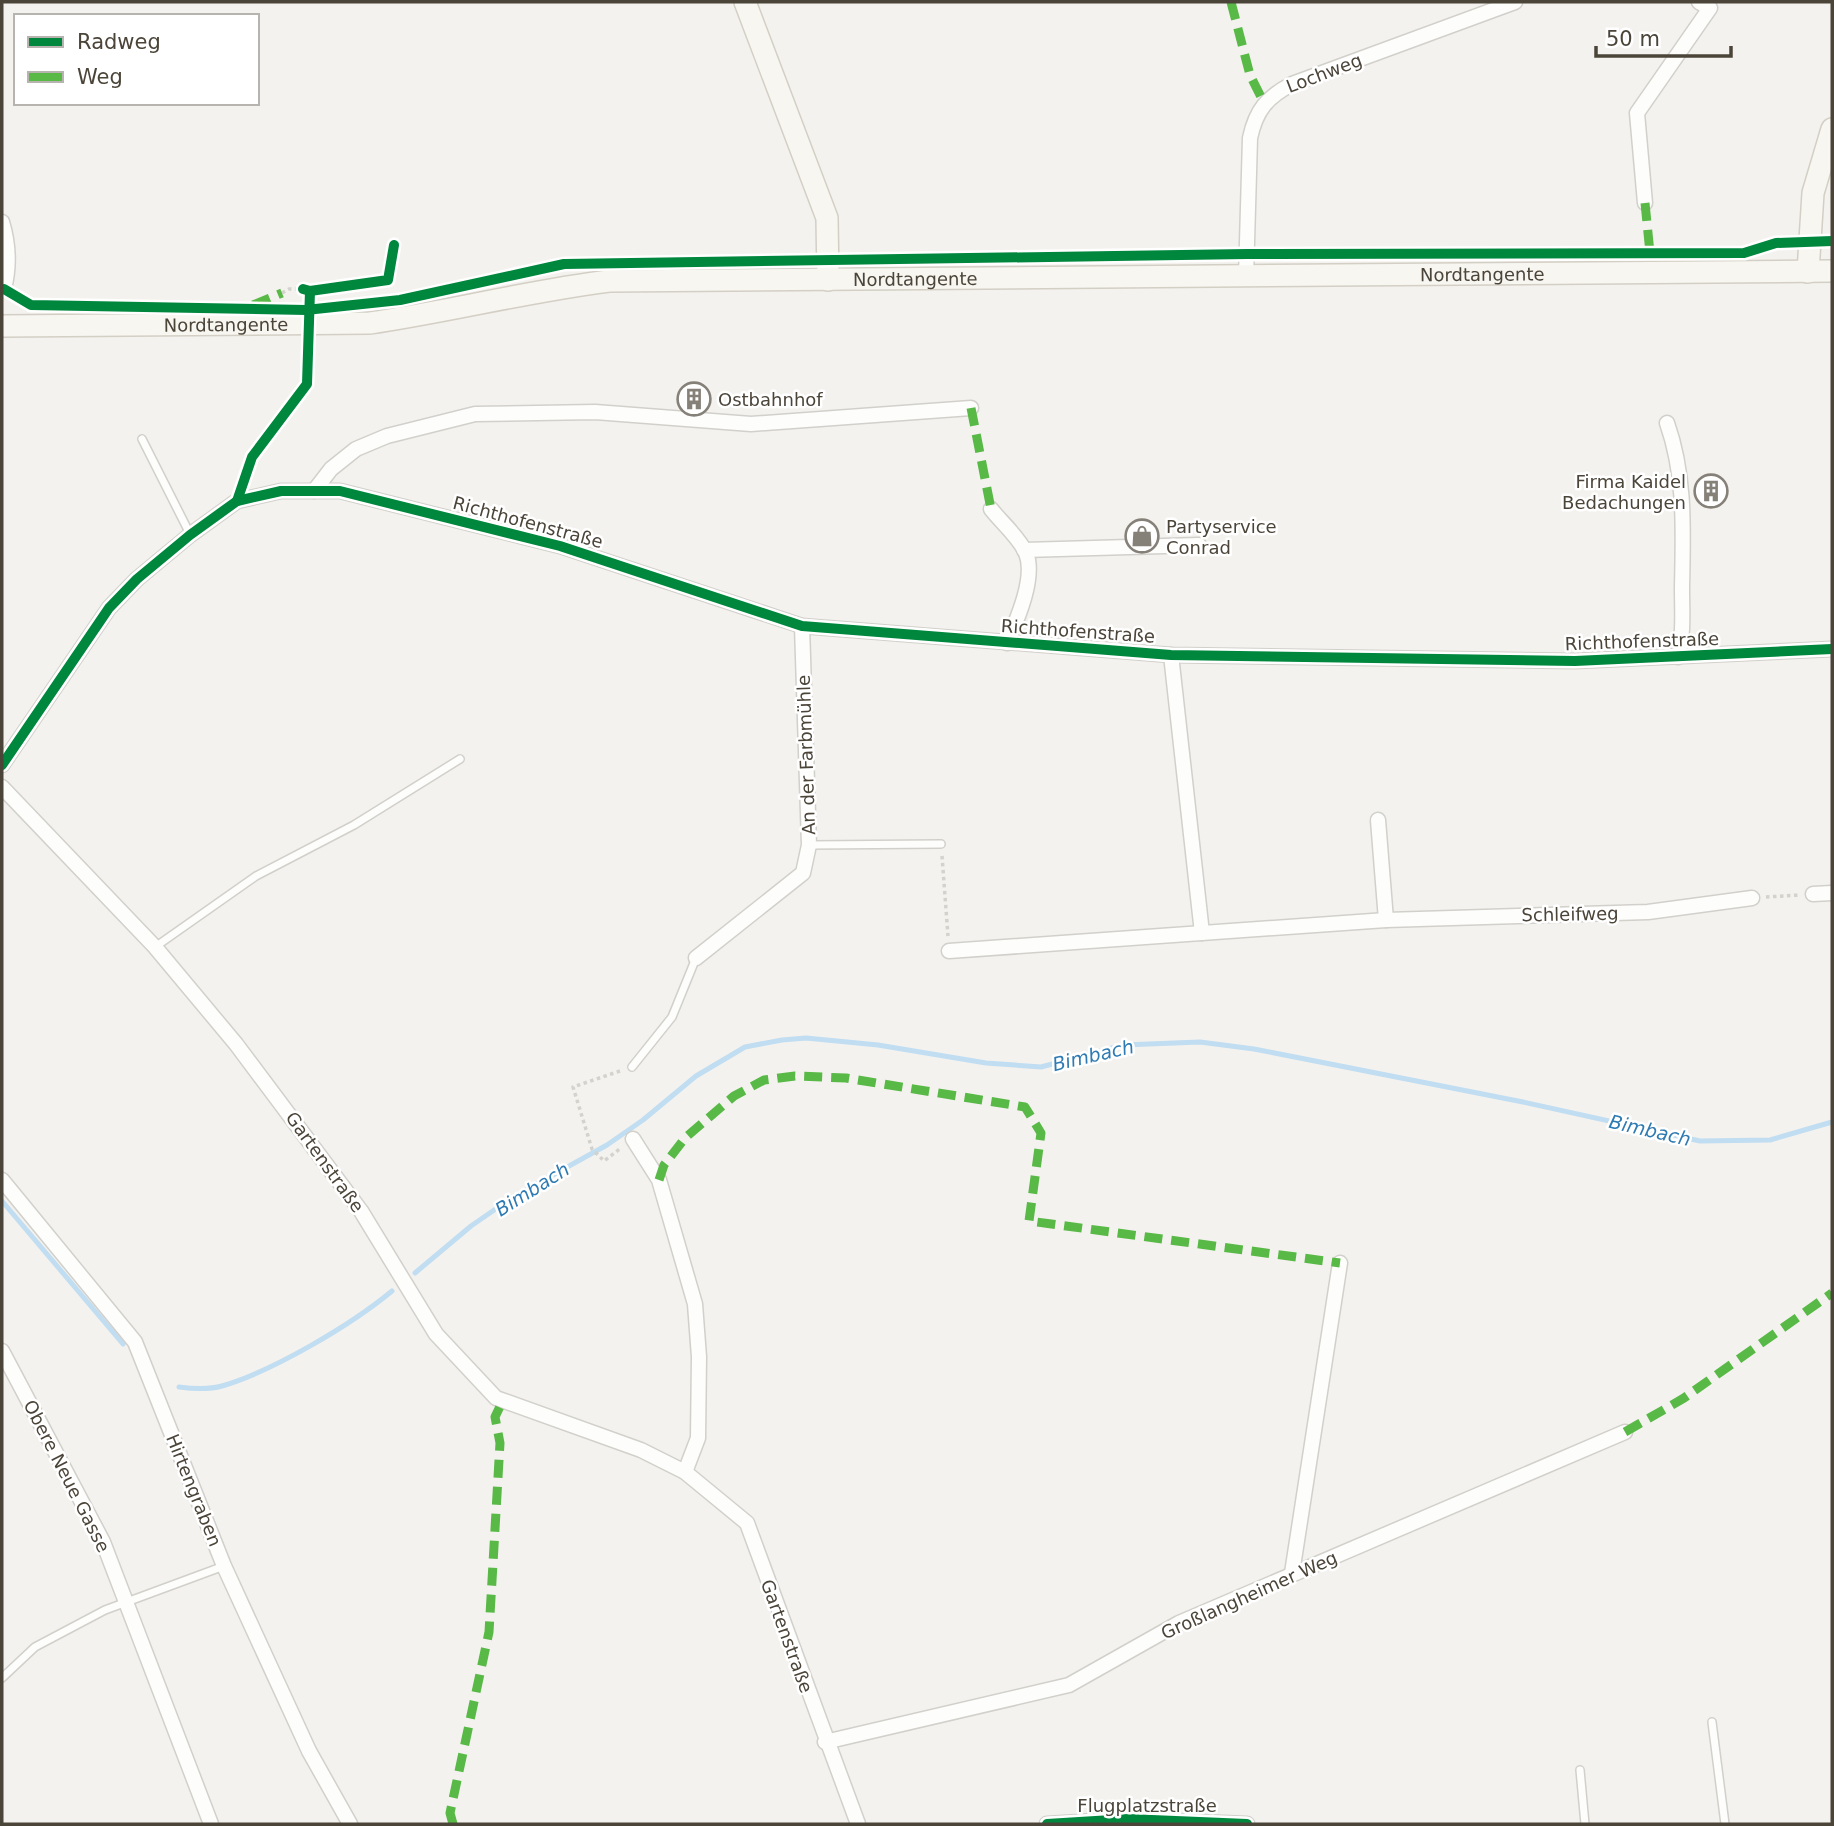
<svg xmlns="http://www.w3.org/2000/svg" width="1834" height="1826" font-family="'DejaVu Sans',sans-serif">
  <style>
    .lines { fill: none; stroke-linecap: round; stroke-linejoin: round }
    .stream { stroke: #c0ddf1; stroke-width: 5 }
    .lane-casing { stroke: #d2d0cb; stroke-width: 10 }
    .street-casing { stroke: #d2d0cb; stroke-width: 17 }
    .secondary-casing { stroke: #d3cfc5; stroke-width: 24 }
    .path { stroke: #d3d2cc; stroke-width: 3.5; stroke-dasharray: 3.5 3.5; stroke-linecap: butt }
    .lane { stroke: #fdfdfc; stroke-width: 7 }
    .street { stroke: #fdfdfc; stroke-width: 14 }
    .secondary { stroke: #f7f6f1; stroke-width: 21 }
    .quiet { stroke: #58b947; stroke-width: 9; stroke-dasharray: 18 9; stroke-linecap: butt }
    .cycleway-casing { stroke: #fff; stroke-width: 15 }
    .cycleway { stroke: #00873e; stroke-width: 10 }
    .labels { text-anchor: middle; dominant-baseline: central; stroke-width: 5; stroke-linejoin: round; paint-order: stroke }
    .street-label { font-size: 18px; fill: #4b4439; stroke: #fff }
    .poi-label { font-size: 18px; fill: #4b4439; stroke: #fff; text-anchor: start }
    .water-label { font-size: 19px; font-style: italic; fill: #2e7ab2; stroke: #fff }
  </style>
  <rect width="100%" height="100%" fill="#f4f2ee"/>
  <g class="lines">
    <g class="stream">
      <path d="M2,1201L123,1344"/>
      <path d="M415,1273L471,1226L513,1197L607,1145L643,1120L696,1076L745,1047L782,1040L806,1038L878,1045L986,1063L1041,1067L1123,1045L1200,1042L1254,1049L1523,1102L1700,1141L1770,1140L1832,1122"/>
      <path d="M179,1387C194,1389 208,1390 222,1386C273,1371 351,1325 392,1291"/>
    </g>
    <defs>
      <g id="lane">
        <path d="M142,439L190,534"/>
        <path d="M810,845L941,844"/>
        <path d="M155,947L256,876L354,825L460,759"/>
        <path d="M632,1067L672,1017L696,958"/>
        <path d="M2,1678L35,1647L105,1610L224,1566"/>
        <path d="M1712,1722L1725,1824"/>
        <path d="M1580,1770L1585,1824"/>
      </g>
      <g id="street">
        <path d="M1645,203L1637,113L1710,8L1699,2"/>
        <path d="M2,222C9,245 10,265 4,289"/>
        <path d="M1246,277L1250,138C1256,110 1267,97 1292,84L1515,2"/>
        <path d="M1667,423C1686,477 1683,531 1682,588C1682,612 1684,633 1678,657"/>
        <path d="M314,491L331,469L356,449L387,436L475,414L595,412L751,424L971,408"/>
        <path d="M991,509C1001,522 1019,537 1026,553C1036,577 1017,620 1007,643"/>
        <path d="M1024,550L1199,545"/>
        <path d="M1171,655L1202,933"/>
        <path d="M2,765L109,608L137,579L190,535L237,501L281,491H340L560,546L802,626L1171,655L1575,661L1832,649"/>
        <path d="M2,787L155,947L236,1044L361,1211L436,1334L496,1398L641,1450L685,1472L747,1523L858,1824"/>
        <path d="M1378,820L1386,920"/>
        <path d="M1813,894L1832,893"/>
        <path d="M949,951L1386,920L1648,912L1752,898"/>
        <path d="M696,958L803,873L809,845L802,626"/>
        <path d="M633,1139L659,1180L695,1304L699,1357L698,1438L685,1472"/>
        <path d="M2,1180L135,1342L224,1566L309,1751L350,1824"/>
        <path d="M2,1351L103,1542L211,1824"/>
        <path d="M1292,1573L1340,1263"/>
        <path d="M825,1742L1069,1685L1179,1623L1625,1432"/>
        <path d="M1047,1824L1128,1819L1247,1824"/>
      </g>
      <g id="secondary">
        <path d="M745,2L827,218L828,280"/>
        <path d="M1808,272L1813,193L1832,129"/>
        <path id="s1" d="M2,326L370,323C451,311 529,291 609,281L1832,271"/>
      </g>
    </defs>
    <use href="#lane" class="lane-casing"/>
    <use href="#street" class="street-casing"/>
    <use href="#secondary" class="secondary-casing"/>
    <g class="path">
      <path d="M282,293L289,289H303"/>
      <path d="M942,856L948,936"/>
      <path d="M1766,897L1800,895"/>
      <path d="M620,1071L573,1087L592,1149L604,1161L621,1148"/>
    </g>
    <use href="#lane" class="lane"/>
    <use href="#street" class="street"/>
    <use href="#secondary" class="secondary"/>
    <g class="quiet">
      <path d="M1231,2L1250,75L1264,103"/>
      <path d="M1645,203L1650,253"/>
      <path d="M253,305L282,293"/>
      <path d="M971,408L991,509"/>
      <path d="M659,1180L664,1165L685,1138L734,1096L764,1080L795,1076L846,1078L1025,1107L1041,1133L1029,1221L1340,1263"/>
      <path d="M1625,1432L1684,1398L1832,1293"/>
      <path d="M453,1824L450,1813L489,1632L500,1443L495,1417L503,1400"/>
    </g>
    <defs>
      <g id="cycleway">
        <path d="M4,289L31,305L306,310L400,300L564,264L1247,254L1744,253L1776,243L1832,241"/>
        <path d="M310,291L388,280L394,245"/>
        <path d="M237,501L252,457L307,384L310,291L303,289"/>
        <path d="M2,765L109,608L137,579L190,535L237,501L281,491H340L560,546L802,626L1171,655L1575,661L1832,649"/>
        <path d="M1047,1824L1128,1819L1247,1824"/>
      </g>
    </defs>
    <use href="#cycleway" class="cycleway-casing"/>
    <use href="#cycleway" class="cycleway"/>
  </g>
  <defs>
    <symbol id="building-ring" viewBox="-11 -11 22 22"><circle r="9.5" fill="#fff" stroke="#868178" stroke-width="1.5"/><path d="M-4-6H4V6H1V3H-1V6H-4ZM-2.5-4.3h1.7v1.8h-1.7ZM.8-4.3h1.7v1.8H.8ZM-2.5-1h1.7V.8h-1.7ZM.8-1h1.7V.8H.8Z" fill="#868178"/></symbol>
    <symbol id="shop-ring" viewBox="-11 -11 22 22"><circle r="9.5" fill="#fff" stroke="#868178" stroke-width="1.5"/><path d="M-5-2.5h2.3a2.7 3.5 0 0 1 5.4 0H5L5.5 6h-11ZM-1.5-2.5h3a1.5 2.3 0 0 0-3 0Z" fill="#868178"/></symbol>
  </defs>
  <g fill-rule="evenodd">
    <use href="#building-ring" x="675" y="380" width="38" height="38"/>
    <use href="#building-ring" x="1692" y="472" width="38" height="38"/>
    <use href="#shop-ring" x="1123" y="517" width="38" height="38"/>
  </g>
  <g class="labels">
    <g class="street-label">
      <text transform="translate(1324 73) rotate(-21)">Lochweg</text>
      <text stroke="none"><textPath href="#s1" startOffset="1484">Nordtangente</textPath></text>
      <text stroke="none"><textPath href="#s1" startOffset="917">Nordtangente</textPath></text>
      <text stroke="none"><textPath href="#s1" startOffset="224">Nordtangente</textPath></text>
      <text transform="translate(528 522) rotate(15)">Richthofenstraße</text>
      <text transform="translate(1078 631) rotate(4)">Richthofenstraße</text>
      <text transform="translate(1642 641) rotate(-2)">Richthofenstraße</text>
      <text transform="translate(806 755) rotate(-92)">An der Farbmühle</text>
      <text transform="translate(1570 914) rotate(-1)">Schleifweg</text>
      <text transform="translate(325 1162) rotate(54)">Gartenstraße</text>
      <text transform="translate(67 1476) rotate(63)">Obere Neue Gasse</text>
      <text transform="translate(194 1490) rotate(68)">Hirtengraben</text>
      <text transform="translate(1249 1595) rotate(-24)">Großlangheimer Weg</text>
      <text transform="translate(787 1636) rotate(70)">Gartenstraße</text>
      <text x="1147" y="1805">Flugplatzstraße</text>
    </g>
    <g class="poi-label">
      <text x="718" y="399">Ostbahnhof</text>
      <text x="1686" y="481" text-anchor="end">Firma Kaidel<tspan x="1686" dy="21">Bedachungen</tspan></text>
      <text x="1166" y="526">Partyservice<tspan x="1166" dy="21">Conrad</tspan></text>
    </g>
    <g class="water-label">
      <text transform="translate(1093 1055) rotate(-13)">Bimbach</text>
      <text transform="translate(1650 1130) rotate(13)">Bimbach</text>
      <text transform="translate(532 1189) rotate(-32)">Bimbach</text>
    </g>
  </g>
  <rect width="1834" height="1826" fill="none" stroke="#4b4439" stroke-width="7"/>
  <rect x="14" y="14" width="245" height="91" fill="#ffffff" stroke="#b7b4b0" stroke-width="2"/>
  <rect x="28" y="37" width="35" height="10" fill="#00873e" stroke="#b7b4b0" stroke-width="2"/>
  <text x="77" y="49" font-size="21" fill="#4b4439">Radweg</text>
  <rect x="28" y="72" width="35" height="10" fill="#58b947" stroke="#b7b4b0" stroke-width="2"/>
  <text x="77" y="84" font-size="21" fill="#4b4439">Weg</text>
  <path d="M1596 46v10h135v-10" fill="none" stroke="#4b4439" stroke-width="3.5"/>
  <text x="1606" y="46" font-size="21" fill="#4b4439" stroke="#ffffff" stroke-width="5" paint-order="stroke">50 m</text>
</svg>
